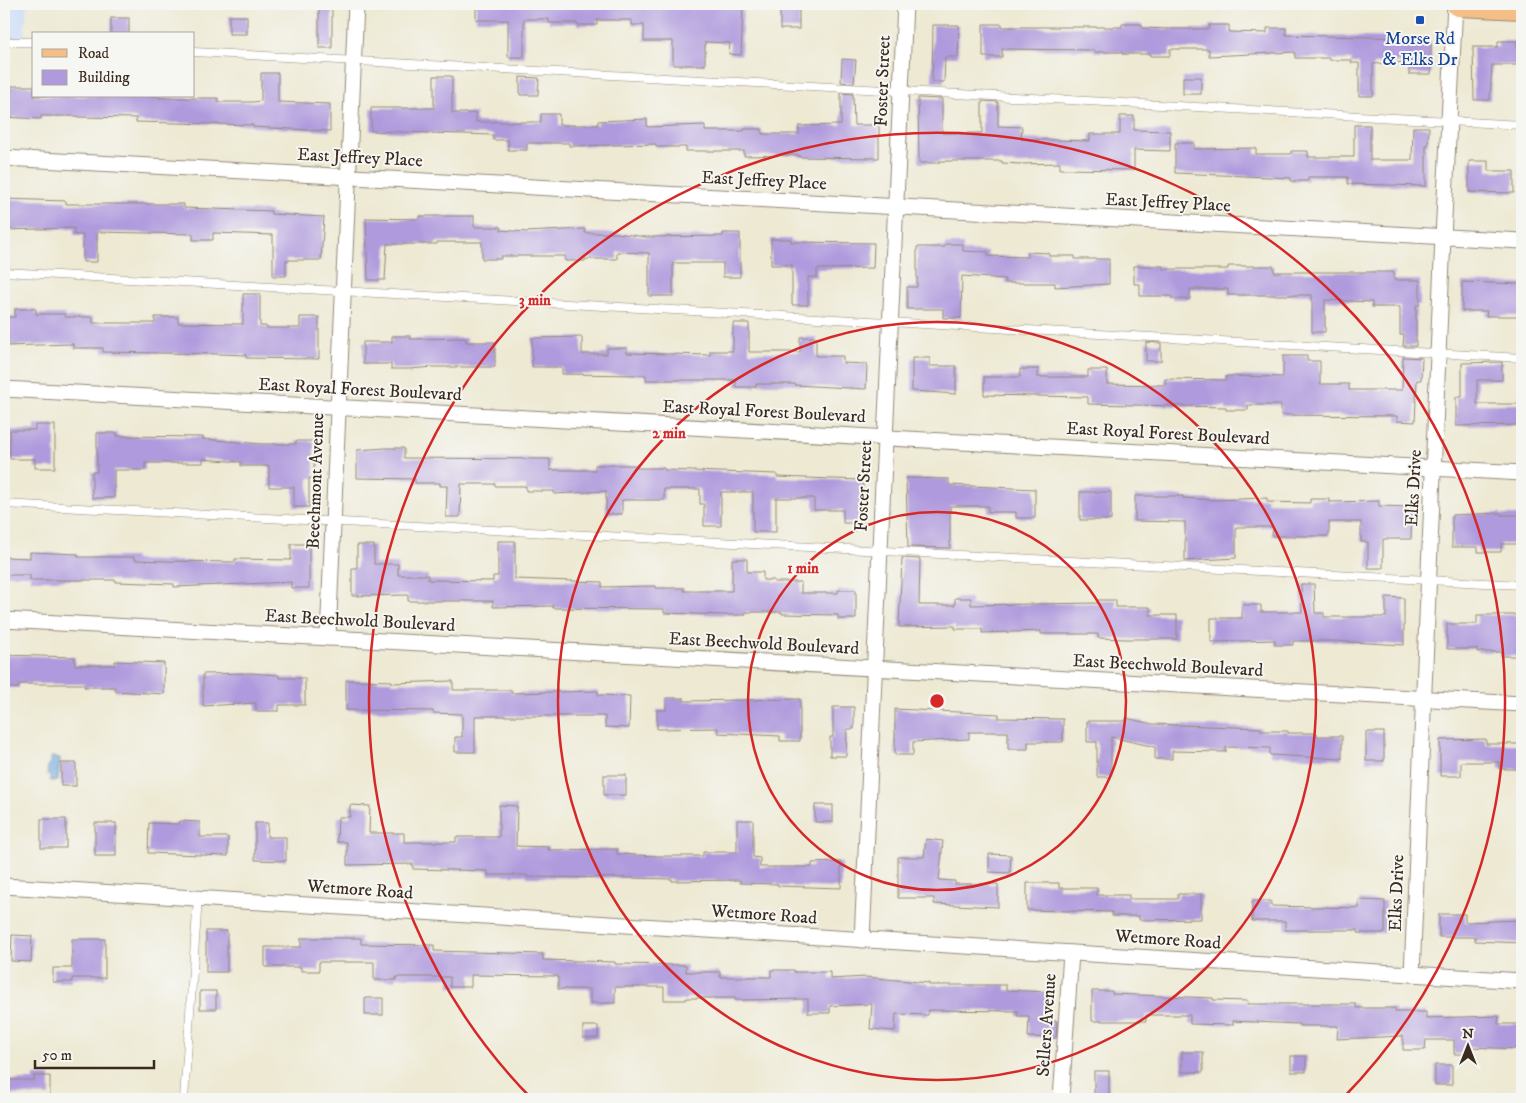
<svg xmlns="http://www.w3.org/2000/svg" width="1526" height="1103" font-family="'IM FELL DW Pica',serif">
  <style>
    .built { fill: #ccdbf9 }
    .water { fill: #6da9de; stroke: #546a7e }
    .building { fill: #af9add }
    .lines { fill: none; stroke-linecap: round; stroke-linejoin: round }
    .service-casing { stroke: #948a78; stroke-width: 9 }
    .minor-casing { stroke: #948a78; stroke-width: 17 }
    .primary-casing { stroke: #948a78; stroke-width: 26 }
    .service { stroke: #fff; stroke-width: 8 }
    .minor { stroke: #fff; stroke-width: 15 }
    .primary { stroke: #f5be86; stroke-width: 24 }
    .ring { fill: none; stroke: #d62828; stroke-width: 2.5 }
    .transit-dot { fill: #1a4fb4; stroke: #f6f6f2; stroke-width: 2 }
    .labels { text-anchor: middle; dominant-baseline: central; stroke-width: 4; stroke-linejoin: round; paint-order: stroke }
    .transit-label { font-size: 18px; fill: #164399; stroke: #f6f6f2 }
    .street-label { font-size: 18px; fill: #3b2a1e; stroke: #f6f6f2 }
    .centre { fill: #d62828; stroke: #f6f6f2; stroke-width: 2.5 }
    .ring-label { font-size: 15px; text-anchor: middle; font-weight: bold; fill: #d62828; stroke: #f6f6f2; stroke-width: 4; stroke-linejoin: round; paint-order: stroke }
  </style>
  <rect width="100%" height="100%" fill="#f6f6f2"/>
  <filter id="ink" filterUnits="userSpaceOnUse"><feTurbulence type="fractalNoise" baseFrequency=".02" numOctaves="2"/><feDisplacementMap in="SourceGraphic" scale="10" xChannelSelector="R" yChannelSelector="G"/><feConvolveMatrix kernelMatrix="1 2 1 2 8 2 1 2 1" color-interpolation-filters="sRGB"/></filter>
  <filter id="wash" filterUnits="userSpaceOnUse"><feTurbulence type="fractalNoise" baseFrequency=".0096" numOctaves="4" result="noise"/><feDisplacementMap in="SourceGraphic" scale="20" xChannelSelector="R" yChannelSelector="G"/><feGaussianBlur stdDeviation="1.12" result="paint"/><feColorMatrix in="noise" values="0 0 0 0 0 0 0 0 0 0 0 0 0 0 0 0 0 1.4 0 .05"/><feComposite in="paint" operator="in"/></filter>
  <g filter="url(#wash)">
    <rect width="100%" height="100%" fill="#ede9d3"/>
    <path class="built" d="M4,4H27L24,42H4Z"/>
    <path class="water" d="M51,757L60,758L58,781H50V775H47L48,764H51Z"/>
    <g id="blocks">
      <g class="building">
        <rect x="319" y="4" width="13" height="44"/>
        <path d="M476,4H743L741,55L729,54L730,43L705,42V65H673V41H644V25H632V20H597V25H577V23H549V19H524V57H508V20H476Z"/>
        <rect x="780" y="4" width="19" height="25"/>
        <rect x="229" y="16" width="18" height="18"/>
        <rect x="111" y="18" width="18" height="16"/>
        <path d="M983,24H1002V27H1122V24H1142V28L1170,29H1209V25H1229V32L1267,33V28H1286V35L1406,38V42H1431V74H1409V62L1373,64V96H1359V63H1351L1352,60H1329V58H1295V52L1209,56V49H1170V56H1150V54H1122V52H1094V50L1002,49V57H983Z"/>
        <path d="M933,25H959L958,57H945L944,82H932Z"/>
        <path d="M1498,41H1517V65H1492L1490,100H1474L1473,47H1498Z"/>
        <path d="M842,59L856,60L854,83L841,82Z"/>
        <path d="M261,73H278V102L330,104V131L253,127V125L136,122V118L78,117V116H41V119L4,117V86H34V96H159V98H218V102H253L261,101Z"/>
        <path d="M434,76H452V113H476V122H541V114H559V125H598V121L647,119V127L705,125V131H744V129H762V134H799V126L841,125V93L853,94L854,125H879V158L799,157V155L744,156V151H686V147H656V144L569,146V143H527V150H508V140H493V135L371,131V108H434Z"/>
        <path d="M520,77L539,78L538,95H520Z"/>
        <rect x="1183" y="77" width="18" height="17"/>
        <path d="M918,98L942,99V133H982V101L998,102V126L1022,127L1021,139L1090,141V134H1120V116H1134V130L1170,131V151L1134,150V170L1060,169V163L1020,164L1002,163V161H939V163H919Z"/>
        <path d="M1354,125H1370V160H1412L1413,127H1429L1428,145H1426V186L1348,184V177H1308V181H1291V178L1175,173V143H1194V149L1256,148V154H1291V151H1308V157H1354Z"/>
        <path d="M1469,161H1488V171H1514V193L1469,192Z"/>
        <path d="M4,199L66,201V204H184V208L271,211V214L324,217L321,260H286V276H273V235L213,233V240H193V234L97,232V262H83V235H74V228L4,230Z"/>
        <path d="M419,216H474V227H501V230L526,232L585,229V233H617L646,237L723,236V233H740V277H723V263H673V296H649V253L617,252V259H585V261H565V256H501V259H482V242H437V244H387L385,280H368L366,218L419,219Z"/>
        <path d="M771,239H791V242L874,243L873,268L817,269V277H808V305H792V265H771Z"/>
        <path d="M945,244H963V251L988,252V256L1028,257V252L1049,253V256H1075V259H1109V284L1055,287V283H1005V279L962,276L961,318H943V309H907V287H917V247H945Z"/>
        <path d="M1134,266H1163V269H1228V266H1274V272H1394V280H1420V305H1416V346H1403L1404,335H1400V307H1372V302L1325,300V332H1312V295H1228V289H1190V299H1172V296H1140V284H1134Z"/>
        <path d="M1462,282L1522,284V316H1486L1487,311H1462Z"/>
        <path d="M243,294H260V326H266V328H300V317H319V359L246,358V355L219,354L103,352V348H73V344L4,346V317H15V309H36V314H65V317H93V323H155V317H178V323L243,324Z"/>
        <path d="M733,323H749V352H800V337H816V356H843V363L867,364L866,389L795,385V384H756V387H736V380H646V375L562,374V367H532V338L582,337V354H607V348H627V353L710,355V351H733Z"/>
        <path d="M392,336H410V339L466,338V342H495V367H434L410,369H391V364H363V342H392Z"/>
        <path d="M1146,342L1161,343V361H1146Z"/>
        <path d="M1283,356H1307V361H1320V384H1349V390H1402L1403,357L1422,358L1421,380H1417L1415,422L1397,421V416L1281,415V405H1248V410H1226V407L1088,404V397L984,395V377H1020V369H1038V377H1088V370H1107V384L1165,385V379L1226,380V376L1283,377Z"/>
        <path d="M912,358H930V366H956V394L912,391Z"/>
        <path d="M1502,362V380H1477V404H1522V425L1456,426V397H1462V363Z"/>
        <path d="M35,425H55V468H35V459H10V430H35Z"/>
        <path d="M97,433H117V436L203,437V439L261,444H296V441H314V478H309V507H294V487H269V466H241V462L203,459V463H145V470H114V498H92V472H97Z"/>
        <path d="M386,448H404V458L550,459V470H595V465H637V468H664V470L777,474V477L863,480V523H843V510H814V498H776V532H753V492H721V526H704V504H700V489H664V500H622V514H606V491L554,494V491H526V486H495V484H461L460,517H446L447,486H440V483H415V479L357,478V450Z"/>
        <path d="M906,478L949,479V485L1035,489V518H1016V512H988V506H950V548L908,547Z"/>
        <rect x="1080" y="492" width="31" height="28"/>
        <path d="M1135,496H1183V498L1213,500L1267,498V502L1310,503V499H1329V502L1379,501V506L1412,507L1411,539H1383V568H1368V542H1361V522H1329V536H1272L1273,527H1236V558L1185,561V522L1135,521Z"/>
        <path d="M1501,513V515H1522V544H1501V552H1478V547H1452V515Z"/>
        <path d="M498,541H515V579L602,582V587L656,586V588H684V591H732V559H747V572H763V580H774V582H801V593H838V590H856V619H838V615L782,614V612H745V615H726L664,613V609L553,608V606L493,607V601H408V595L352,596V568H357V545H374V564H398V575H428V580L493,581V576H498Z"/>
        <path d="M291,544H309V588H291V582L174,587V584L116,582V580H30V575H4V557L30,558V552L78,554V557H135V560L164,561L235,562V559L291,560Z"/>
        <path d="M902,558L920,559L919,605H955V598H971V605L1098,603V600H1116V607H1150V615H1177V639H1125L1098,638V634H1041V631L982,633V629H955V626L899,627Z"/>
        <path d="M1301,584H1314L1315,613H1324V617H1386V597L1404,598V645L1332,641H1293V645H1275V640L1211,642V618H1242V605H1261V612H1302Z"/>
        <path d="M1477,615H1519V656H1501V652H1477V649H1447V624H1477Z"/>
        <path d="M4,655L75,657V665H115V661L164,663V694L115,691V687H84V684H19V688H4Z"/>
        <path d="M250,673L279,675V678H305V705H279V711H256V703L203,706V674Z"/>
        <path d="M346,680L392,681V683L453,681V690H511V693L598,691V695L630,696L629,728L605,727V716H475V752H455V737H462V714L433,713V711L346,710Z"/>
        <path d="M666,698H684V701L800,699V741H780V736L718,733V728L657,729V710H666Z"/>
        <path d="M833,707H854V729H847L846,756H830V737H833Z"/>
        <path d="M895,709L999,714V718L1063,719V742H1028V749H1008V732H969V739L913,742V755H895Z"/>
        <path d="M1126,718L1152,724L1261,728V731H1288V733H1317V736H1342V759L1270,755V748L1226,747V752L1172,751V759H1155V747L1111,737V777H1097V742H1087V721H1126Z"/>
        <rect x="1366" y="732" width="18" height="29"/>
        <path d="M1486,739V744H1522V769H1499V762H1461V776H1440V740Z"/>
        <rect x="61" y="763" width="15" height="23"/>
        <rect x="604" y="775" width="22" height="20"/>
        <path d="M350,805L370,806L369,833H404V842H456V837H499V805L517,806L516,846L549,847L548,850L617,849V854L656,856H703V852H737V820H753V857L760,858V867H812V863L841,862V888L778,886V884L740,883V880L672,881V879L633,878L527,877V875H488V871L413,869V864L347,865V842H337L338,817H350Z"/>
        <rect x="815" y="805" width="18" height="17"/>
        <rect x="41" y="819" width="25" height="29"/>
        <path d="M180,821L200,822V837H228V856L148,853L149,823L179,824Z"/>
        <rect x="95" y="823" width="21" height="33"/>
        <path d="M255,823H268L267,837H286V861L255,860Z"/>
        <path d="M926,839L943,841L939,880L955,881V884H998V907L934,904V898H898V857H924Z"/>
        <path d="M989,854L1011,855L1010,873L989,872Z"/>
        <path d="M1027,883H1059V888H1097V895H1129V899H1178V894H1201V919L1139,920V916H1112V912L1027,910Z"/>
        <path d="M1359,900L1385,901V933H1358V930H1285V921H1252V901H1271V906L1359,908Z"/>
        <path d="M1439,914H1465V922L1522,920V943L1475,941V937H1439Z"/>
        <rect x="206" y="931" width="21" height="41"/>
        <path d="M12,935L32,936L31,962L11,961Z"/>
        <path d="M301,938H361V944L434,945V951L543,954V960L615,962V964L686,965V972H720V977H771V970H794V972H830V979L866,977L929,983V985H1006V990L1047,992L1046,1020L1057,1021L1056,1038L1028,1037L1029,1016H1017L1018,1011L928,1010V1015L896,1014L895,1031L870,1029L872,1004L830,1006V1013H808V999L735,1000V998H686V1000H664V987H615V1003H590V989H558V976L471,975V987H450V977H396V980H374V962H319V971H301V967H265V947H301Z"/>
        <path d="M72,939H105V978H72V982H53V968H72Z"/>
        <rect x="200" y="991" width="16" height="18"/>
        <path d="M1092,991H1112V994L1213,998V1000L1248,1001L1247,1004H1356V1008H1395V1012H1426V1018L1499,1016L1498,1024H1522V1049L1467,1047V1054H1454V1040H1426L1425,1050H1403V1036L1337,1039L1338,1026H1299V1024L1233,1021V1025L1190,1024V1015H1146V1021H1092Z"/>
        <rect x="365" y="998" width="18" height="17"/>
        <rect x="583" y="1026" width="15" height="12"/>
        <rect x="1182" y="1052" width="21" height="20"/>
        <rect x="1291" y="1056" width="15" height="16"/>
        <rect x="1435" y="1065" width="17" height="20"/>
        <rect x="1094" y="1071" width="15" height="24"/>
        <path d="M34,1076H50V1096L4,1094V1080H34Z"/>
      </g>
    </g>
  </g>
  <g filter="url(#ink)">
    <use href="#blocks" fill-opacity="0" stroke="#948a78" stroke-width="1"/>
    <g class="lines">
      <defs>
        <g id="service">
          <path d="M4,42H34"/>
          <path d="M194,52L1522,125"/>
          <path d="M4,272L1522,358"/>
          <path d="M4,504L1522,585"/>
          <path d="M184,1099L198,898"/>
        </g>
        <g id="minor">
          <path d="M4,158L1522,241"/>
          <path d="M4,389L1522,473"/>
          <path d="M4,620L1522,704"/>
          <path d="M328,638L356,4"/>
          <path d="M4,886L1522,981"/>
          <path d="M862,940L905,4"/>
          <path d="M1412,974L1443,237L1455,4"/>
          <path d="M1061,1099L1071,953"/>
        </g>
        <path id="primary" d="M1458,4L1522,7"/>
      </defs>
      <use href="#service" class="service-casing"/>
      <use href="#minor" class="minor-casing"/>
      <use href="#primary" class="primary-casing"/>
      <use href="#service" class="service"/>
      <use href="#minor" class="minor"/>
      <use href="#primary" class="primary"/>
    </g>
  </g>
  <g class="ring">
    <circle cx="937" cy="701" r="189"/>
    <circle cx="937" cy="701" r="379"/>
    <path d="M532 1099A568 568 0 1 1 1342 1099"/>
  </g>
  <rect class="transit-dot" x="1415" y="15" width="10" height="10" rx="2.5"/>
  <g class="labels">
    <g class="transit-label">
      <text x="1420" y="39">Morse Rd<tspan x="1420" dy="21">&amp; Elks Dr</tspan></text>
    </g>
    <g class="street-label">
      <text transform="translate(883 81) rotate(-88)">Foster Street</text>
      <text transform="translate(360 158) rotate(3)">East Jeffrey Place</text>
      <text transform="translate(764 181) rotate(3)">East Jeffrey Place</text>
      <text transform="translate(1168 203) rotate(3)">East Jeffrey Place</text>
      <text transform="translate(360 390) rotate(3)">East Royal Forest Boulevard</text>
      <text transform="translate(764 412) rotate(3)">East Royal Forest Boulevard</text>
      <text transform="translate(1168 434) rotate(3)">East Royal Forest Boulevard</text>
      <text transform="translate(316 481) rotate(-88)">Beechmont Avenue</text>
      <text transform="translate(864 486) rotate(-87)">Foster Street</text>
      <text transform="translate(1414 488) rotate(-87)">Elks Drive</text>
      <text transform="translate(360 621) rotate(3)">East Beechwold Boulevard</text>
      <text transform="translate(764 644) rotate(3)">East Beechwold Boulevard</text>
      <text transform="translate(1168 666) rotate(3)">East Beechwold Boulevard</text>
      <text transform="translate(360 890) rotate(4)">Wetmore Road</text>
      <text transform="translate(1397 893) rotate(-88)">Elks Drive</text>
      <text transform="translate(764 915) rotate(4)">Wetmore Road</text>
      <text transform="translate(1168 940) rotate(4)">Wetmore Road</text>
      <text transform="translate(1047 1025) rotate(-86)">Sellers Avenue</text>
    </g>
  </g>
  <circle cx="937" cy="701" r="8" class="centre"/>
  <g class="ring-label">
    <text x="535" y="305">3 min</text>
    <text x="669" y="438">2 min</text>
    <text x="803" y="573">1 min</text>
  </g>
  <rect width="1526" height="1103" fill="none" stroke="#f6f6f2" stroke-width="20"/>
  <rect x="32" y="32" width="162" height="65" fill="#f6f6f2" stroke="#aba49d"/>
  <rect x="42" y="49" width="25" height="8" fill="#f5be86" stroke="#aba49d"/>
  <text x="78" y="58" font-size="15" fill="#3b2a1e">Road</text>
  <rect x="42" y="70" width="25" height="15" fill="#af9add" stroke="#aba49d"/>
  <text x="78" y="82" font-size="15" fill="#3b2a1e">Building</text>
  <g transform="translate(1468 1046)" stroke="#f6f6f2" stroke-width="4" paint-order="stroke">
  <path d="M0-4L9 19L0 12L-9 19Z" fill="#3b2a1e"/>
  <text y="-8" font-size="14" font-weight="bold" text-anchor="middle" fill="#3b2a1e">N</text>
  </g>
  <path d="M35 1060v8h119v-8" fill="none" stroke="#3b2a1e" stroke-width="2.5"/>
  <text x="42" y="1060" font-size="15" fill="#3b2a1e" stroke="#f6f6f2" stroke-width="4" paint-order="stroke">50 m</text>
</svg>
